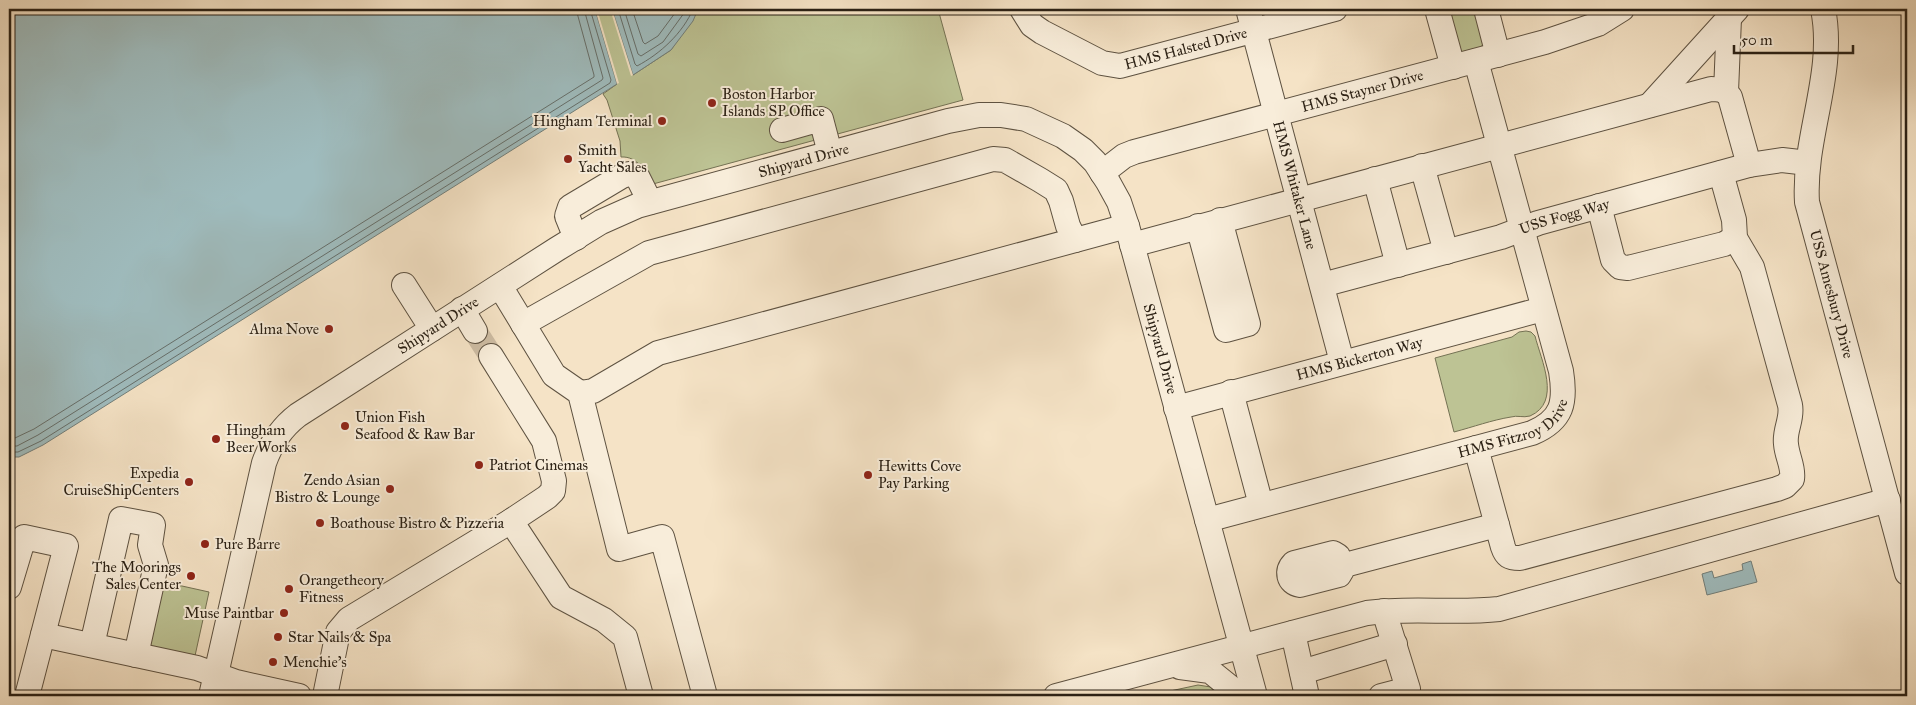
<svg xmlns="http://www.w3.org/2000/svg" width="1916" height="705" font-family="'IM FELL Great Primer',serif">
  <style>
    .green { fill: #bdc394; stroke: #747254 }
    .water { fill: #9fbcbe; stroke: #717e7a }
    .pier { fill: #f5e3c6 }
    .lines { fill: none; stroke-linecap: round; stroke-linejoin: round }
    .shore { stroke: #656e6a; stroke-width: 1 }
    .minor-tunnel { stroke: #cdbca3; stroke-width: 24; stroke-dasharray: 24 12; stroke-linecap: butt }
    .minor-casing { stroke: #5e5241; stroke-width: 26 }
    .minor { stroke: #f8edda; stroke-width: 24 }
    .poi-dot { fill: #8f2418; stroke: #f8edda; stroke-width: 2 }
    .labels { text-anchor: middle; dominant-baseline: central; stroke-width: 4; stroke-linejoin: round; paint-order: stroke }
    .street-label { font-size: 15px; fill: #2b2115; stroke: #f8edda }
    .poi-label { font-size: 15px; fill: #2b2115; stroke: #f8edda; text-anchor: start }
  </style>
  <rect width="100%" height="100%" fill="#f5e3c6"/>
  <filter id="stains"><feTurbulence type="fractalNoise" baseFrequency=".004" numOctaves="4"/><feColorMatrix values="0 0 0 0 .2 0 0 0 0 .09 0 0 0 0 .02 0 0 0 .5 -.17"/></filter>
  <radialGradient id="worn" r=".72"><stop offset=".6" stop-color="#630" stop-opacity="0"/><stop offset="1" stop-color="#630" stop-opacity=".3"/></radialGradient>
  <g class="green">
    <path d="M595,9H612L633,75L671,50L698,9H938L963,100L653,184C645,172 638,156 621,157L620,141L607,100L603,94L617,84Z"/>
    <path d="M1444,9H1478L1484,43L1480,48L1462,52L1456,48Z"/>
    <path d="M1526,331L1531,332L1535,336C1541,360 1562,402 1530,416C1523,418 1517,415 1511,417C1492,420 1473,427 1454,432L1435,358L1512,337L1519,332Z"/>
    <path d="M164,582L209,592L193,665L148,652Z"/>
    <path d="M1198,685L1211,687L1218,696H1147Z"/>
  </g>
  <g class="water">
    <path d="M9,9H595L617,84L43,445L19,457H9Z"/>
    <path d="M612,9H698L693,21L671,50L633,75Z"/>
    <path d="M1751,561L1757,582L1707,595L1702,574L1712,571L1714,578L1743,570L1742,564Z"/>
  </g>
  <g class="pier">
    <path d="M595,9H597L619,83L617,84Z"/>
    <path d="M610,9H612L633,75L631,76Z"/>
  </g>
  <g class="lines">
    <g class="shore">
      <path d="M618,9L635,64L637,66C660,54 683,33 693,9"/>
      <path d="M624,9L638,54L641,56L663,42L687,9"/>
      <path d="M632,9L643,42L645,44L658,36L678,9"/>
      <path d="M9,438H15L34,429L594,77V75L576,9"/>
      <path d="M9,446H17L38,435L602,80L603,78L584,9"/>
      <path d="M9,452H18L41,441L610,83L611,80L590,9"/>
    </g>
    <path class="minor-tunnel" d="M475,331L491,356"/>
    <defs>
      <g id="minor">
        <path id="s1" d="M1022,9L1032,25L1042,32L1102,63L1120,66L1335,9"/>
        <path id="s2" d="M1248,9L1342,362"/>
        <path d="M1437,9L1453,67"/>
        <path d="M1486,9L1498,55"/>
        <path id="s3" d="M1823,9C1836,73 1803,137 1807,202L1907,573"/>
        <path d="M1726,92L1729,18"/>
        <path d="M1650,105L1737,9"/>
        <path d="M782,130L821,119L830,153"/>
        <path d="M1422,166L1446,252"/>
        <path id="s4" d="M1102,173L1124,156L1134,152L1545,42L1598,24L1622,9"/>
        <path d="M1375,179L1398,265"/>
        <path d="M1599,206L1613,260L1620,267L1628,268L1724,244L1735,238"/>
        <path d="M1198,226L1226,330L1248,324L1220,220"/>
        <path d="M576,238L567,216L570,207L622,176L629,174L637,176L650,202"/>
        <path d="M1132,245L1711,89C1720,89 1725,90 1730,97L1749,165"/>
        <path d="M404,285L432,329"/>
        <path id="s5" d="M1322,285L1501,237L1538,223L1749,165L1782,160L1808,163"/>
        <path d="M500,286L554,375L580,393L619,549L662,537L705,696"/>
        <path d="M462,309L475,331"/>
        <path d="M523,324L649,253L993,159L1005,160L1040,180L1056,190L1061,201L1068,226L1075,240"/>
        <path d="M1231,392L1261,505"/>
        <path d="M580,393L593,391L658,353L1127,226"/>
        <path id="s6" d="M1176,408L1543,309"/>
        <path d="M1476,448L1503,547C1506,556 1509,558 1520,558L1777,489L1785,486L1792,479C1794,467 1787,457 1786,444C1784,430 1793,419 1790,405L1752,267L1735,238L1734,220L1721,173"/>
        <path id="s7" d="M1207,520L1532,433C1563,420 1566,402 1561,371L1476,61"/>
        <path d="M511,521L561,597L604,620L625,637L641,696"/>
        <path d="M1341,566L1342,570L1339,575L1300,585C1288,583 1286,571 1294,563L1333,553L1338,556L1341,566L1497,525"/>
        <path d="M9,587L24,537L66,546L27,696"/>
        <path d="M1293,633L1307,696"/>
        <path d="M43,635L197,668L236,682L299,696"/>
        <path d="M92,645L121,519L153,525L150,545L156,565L136,655"/>
        <path d="M1180,667L1210,671L1241,696"/>
        <path d="M1302,672L1395,644"/>
        <path id="s8" d="M211,696L264,463C271,443 281,428 298,415L557,249L601,222L637,206L948,121L979,115H1001L1026,119L1063,136L1083,150L1095,162L1108,182L1119,202L1127,226L1255,696"/>
        <path d="M325,696L338,632L349,619L511,521L547,497L553,491L554,481L544,441L491,356"/>
        <path d="M1056,696L1367,613C1411,607 1455,614 1499,609L1888,500"/>
        <path d="M1381,696L1408,689L1384,611"/>
      </g>
    </defs>
    <use href="#minor" class="minor-casing"/>
    <use href="#minor" class="minor"/>
  </g>
  <g class="poi-dot">
    <circle cx="712" cy="103" r="5"/>
    <circle cx="662" cy="121" r="5"/>
    <circle cx="568" cy="159" r="5"/>
    <circle cx="329" cy="329" r="5"/>
    <circle cx="345" cy="426" r="5"/>
    <circle cx="216" cy="439" r="5"/>
    <circle cx="479" cy="465" r="5"/>
    <circle cx="868" cy="475" r="5"/>
    <circle cx="189" cy="482" r="5"/>
    <circle cx="390" cy="489" r="5"/>
    <circle cx="320" cy="523" r="5"/>
    <circle cx="205" cy="544" r="5"/>
    <circle cx="191" cy="576" r="5"/>
    <circle cx="289" cy="589" r="5"/>
    <circle cx="284" cy="613" r="5"/>
    <circle cx="278" cy="637" r="5"/>
    <circle cx="273" cy="662" r="5"/>
  </g>
  <g class="labels">
    <g class="street-label">
      <text stroke="none"><textPath href="#s1" startOffset="185">HMS Halsted Drive</textPath></text>
      <text stroke="none"><textPath href="#s4" startOffset="275">HMS Stayner Drive</textPath></text>
      <text stroke="none"><textPath href="#s8" startOffset="870">Shipyard Drive</textPath></text>
      <text stroke="none"><textPath href="#s2" startOffset="182">HMS Whitaker Lane</textPath></text>
      <text stroke="none"><textPath href="#s5" startOffset="252">USS Fogg Way</textPath></text>
      <text stroke="none"><textPath href="#s3" startOffset="290">USS Amesbury Drive</textPath></text>
      <text stroke="none"><textPath href="#s8" startOffset="465">Shipyard Drive</textPath></text>
      <text stroke="none"><textPath href="#s8" startOffset="1380">Shipyard Drive</textPath></text>
      <text stroke="none"><textPath href="#s6" startOffset="190">HMS Bickerton Way</textPath></text>
      <text stroke="none"><textPath href="#s7" startOffset="322">HMS Fitzroy Drive</textPath></text>
    </g>
    <g class="poi-label">
      <text x="722" y="94">Boston Harbor<tspan x="722" dy="17">Islands SP Office</tspan></text>
      <text x="652" y="121" text-anchor="end">Hingham Terminal</text>
      <text x="578" y="150">Smith<tspan x="578" dy="17">Yacht Sales</tspan></text>
      <text x="319" y="329" text-anchor="end">Alma Nove</text>
      <text x="355" y="417">Union Fish<tspan x="355" dy="17">Seafood &amp; Raw Bar</tspan></text>
      <text x="226" y="430">Hingham<tspan x="226" dy="17">Beer Works</tspan></text>
      <text x="489" y="465">Patriot Cinemas</text>
      <text x="878" y="466">Hewitts Cove<tspan x="878" dy="17">Pay Parking</tspan></text>
      <text x="179" y="473" text-anchor="end">Expedia<tspan x="179" dy="17">CruiseShipCenters</tspan></text>
      <text x="380" y="480" text-anchor="end">Zendo Asian<tspan x="380" dy="17">Bistro &amp; Lounge</tspan></text>
      <text x="330" y="523">Boathouse Bistro &amp; Pizzeria</text>
      <text x="215" y="544">Pure Barre</text>
      <text x="181" y="567" text-anchor="end">The Moorings<tspan x="181" dy="17">Sales Center</tspan></text>
      <text x="299" y="580">Orangetheory<tspan x="299" dy="17">Fitness</tspan></text>
      <text x="274" y="613" text-anchor="end">Muse Paintbar</text>
      <text x="288" y="637">Star Nails &amp; Spa</text>
      <text x="283" y="662">Menchie's</text>
    </g>
  </g>
  <rect width="1916" height="705" fill="none" stroke="#f5e3c6" stroke-width="30"/>
  <rect x="10" y="10" width="1896" height="685" fill="none" stroke="#2b2115" stroke-width="2.5"/>
  <rect x="15" y="15" width="1886" height="675" fill="none" stroke="#2b2115"/>
  <path d="M1734 45v8h119v-8" fill="none" stroke="#2b2115" stroke-width="2.5"/>
  <text x="1741" y="45" font-size="15" fill="#2b2115" stroke="#f8edda" stroke-width="4" paint-order="stroke">50 m</text>
  <rect width="100%" height="100%" filter="url(#stains)"/>
  <rect width="100%" height="100%" fill="url(#worn)"/>
</svg>
